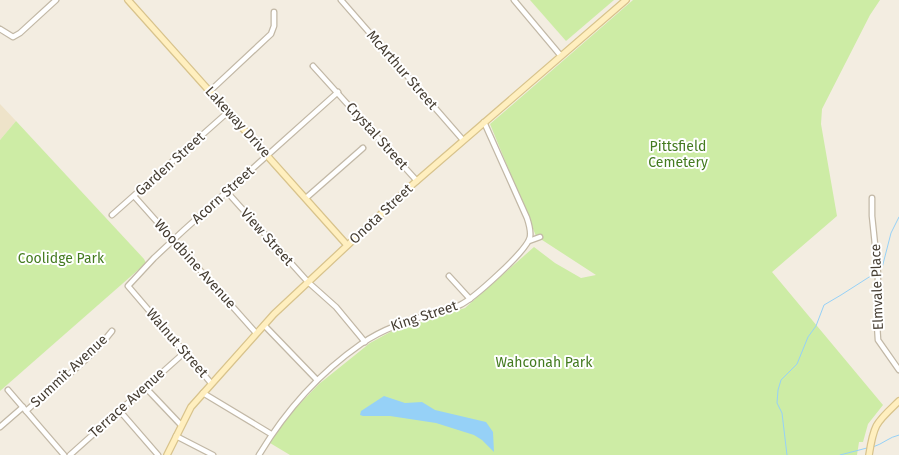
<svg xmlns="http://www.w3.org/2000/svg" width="899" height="455" font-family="'Fira Sans',sans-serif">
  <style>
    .education { fill: #eee3c9 }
    .green { fill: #cdeca5 }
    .water { fill: #96d1f7 }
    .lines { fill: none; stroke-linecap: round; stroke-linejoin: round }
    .stream { stroke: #96d1f7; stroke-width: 1 }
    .street-casing { stroke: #c2b8a6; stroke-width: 7 }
    .secondary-casing { stroke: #d8c38c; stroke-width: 8 }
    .street { stroke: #fff; stroke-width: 4.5 }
    .secondary { stroke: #ffefbf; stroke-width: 5.5 }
    .labels { text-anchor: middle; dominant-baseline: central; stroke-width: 4; stroke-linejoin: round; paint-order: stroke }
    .street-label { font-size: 14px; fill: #453d32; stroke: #fff }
    .park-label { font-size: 14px; fill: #447b20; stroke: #fff }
  </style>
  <rect width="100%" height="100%" fill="#f3ede1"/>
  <path class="education" d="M0,104L16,121L0,140Z"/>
  <g class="green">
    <path d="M530,0H614L566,41Z"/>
    <path d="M633,0H880L870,15L822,109L821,124L837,216L772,272L883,405L868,424L863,442H859L857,455H290L270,443L284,420L319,384L370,343L392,331L465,308L534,247L555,263L581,278L596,275L536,236L490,124Z"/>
    <path d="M16,121L144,259L146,263L0,391V140Z"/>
  </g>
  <path class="water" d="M384,396L405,403L422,402L435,410L486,422L493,432L494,452L482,440L474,435L436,423L390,416H363L360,415L361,411Z"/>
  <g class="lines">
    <g class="stream">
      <path d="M880,269L882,268L891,233L899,217"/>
      <path d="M873,447C883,444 889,437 899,435"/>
      <path d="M787,455L782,413L777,403L778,390L781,380L797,364L808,337L816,326L824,305L841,295L877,272"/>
      <path d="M840,455L867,448"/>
    </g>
    <defs>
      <g id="street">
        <path d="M341,0L463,140"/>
        <path d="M514,0L561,56"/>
        <path d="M0,29L13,37L20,33L56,0"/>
        <path d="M313,66L417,181"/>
        <path d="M210,91L271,34L274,26V12"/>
        <path d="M227,192L308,282L336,307L365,342"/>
        <path d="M134,196L256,333"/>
        <path d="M306,198L363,148"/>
        <path d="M872,198V216L878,273L877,324L878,340L899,370"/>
        <path d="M112,215L228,112"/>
        <path d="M529,241L540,237"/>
        <path d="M449,276L470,299"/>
        <path d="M264,325L317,380"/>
        <path d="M211,383L128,286L154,258L184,230L338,92"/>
        <path d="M145,387L181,425"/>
        <path d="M8,390L64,455"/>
        <path d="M203,393L271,434"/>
        <path d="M119,410L158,455"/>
        <path d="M26,411C55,385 88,362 112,331"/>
        <path d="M0,427L23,407"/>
        <path d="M176,436L213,455"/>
        <path d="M70,455L185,352"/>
        <path d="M259,455C286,410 318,374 361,344C384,328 408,321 434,313C442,311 452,309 460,305C473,299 527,251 530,237C531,231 529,224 527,218L484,122"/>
      </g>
      <g id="secondary">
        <path d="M128,0L347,245"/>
        <path d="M167,455L191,407L274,314L412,185L626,0"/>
        <path d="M869,455C874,423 876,423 899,401"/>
      </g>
    </defs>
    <use href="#street" class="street-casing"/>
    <use href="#secondary" class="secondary-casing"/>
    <use href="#street" class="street"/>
    <use href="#secondary" class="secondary"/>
  </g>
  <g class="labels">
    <g class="street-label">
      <text transform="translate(402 70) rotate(49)">McArthur Street</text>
      <text transform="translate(238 122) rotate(48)">Lakeway Drive</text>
      <text transform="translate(377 136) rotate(48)">Crystal Street</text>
      <text transform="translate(170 164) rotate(-42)">Garden Street</text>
      <text transform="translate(223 195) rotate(-42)">Acorn Street</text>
      <text transform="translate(381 214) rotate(-43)">Onota Street</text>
      <text transform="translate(267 237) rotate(48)">View Street</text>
      <text transform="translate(195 264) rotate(48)">Woodbine Avenue</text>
      <text transform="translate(877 287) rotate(-92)">Elmvale Place</text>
      <text transform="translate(424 316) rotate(-18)">King Street</text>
      <text transform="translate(177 343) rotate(49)">Walnut Street</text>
      <text transform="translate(69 371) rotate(-43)">Summit Avenue</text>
      <text transform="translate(127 403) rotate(-42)">Terrace Avenue</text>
    </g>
    <g class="park-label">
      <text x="678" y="146">Pittsfield<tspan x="678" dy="16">Cemetery</tspan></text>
      <text x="61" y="258">Coolidge Park</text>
      <text x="544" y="362">Wahconah Park</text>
    </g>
  </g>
</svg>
